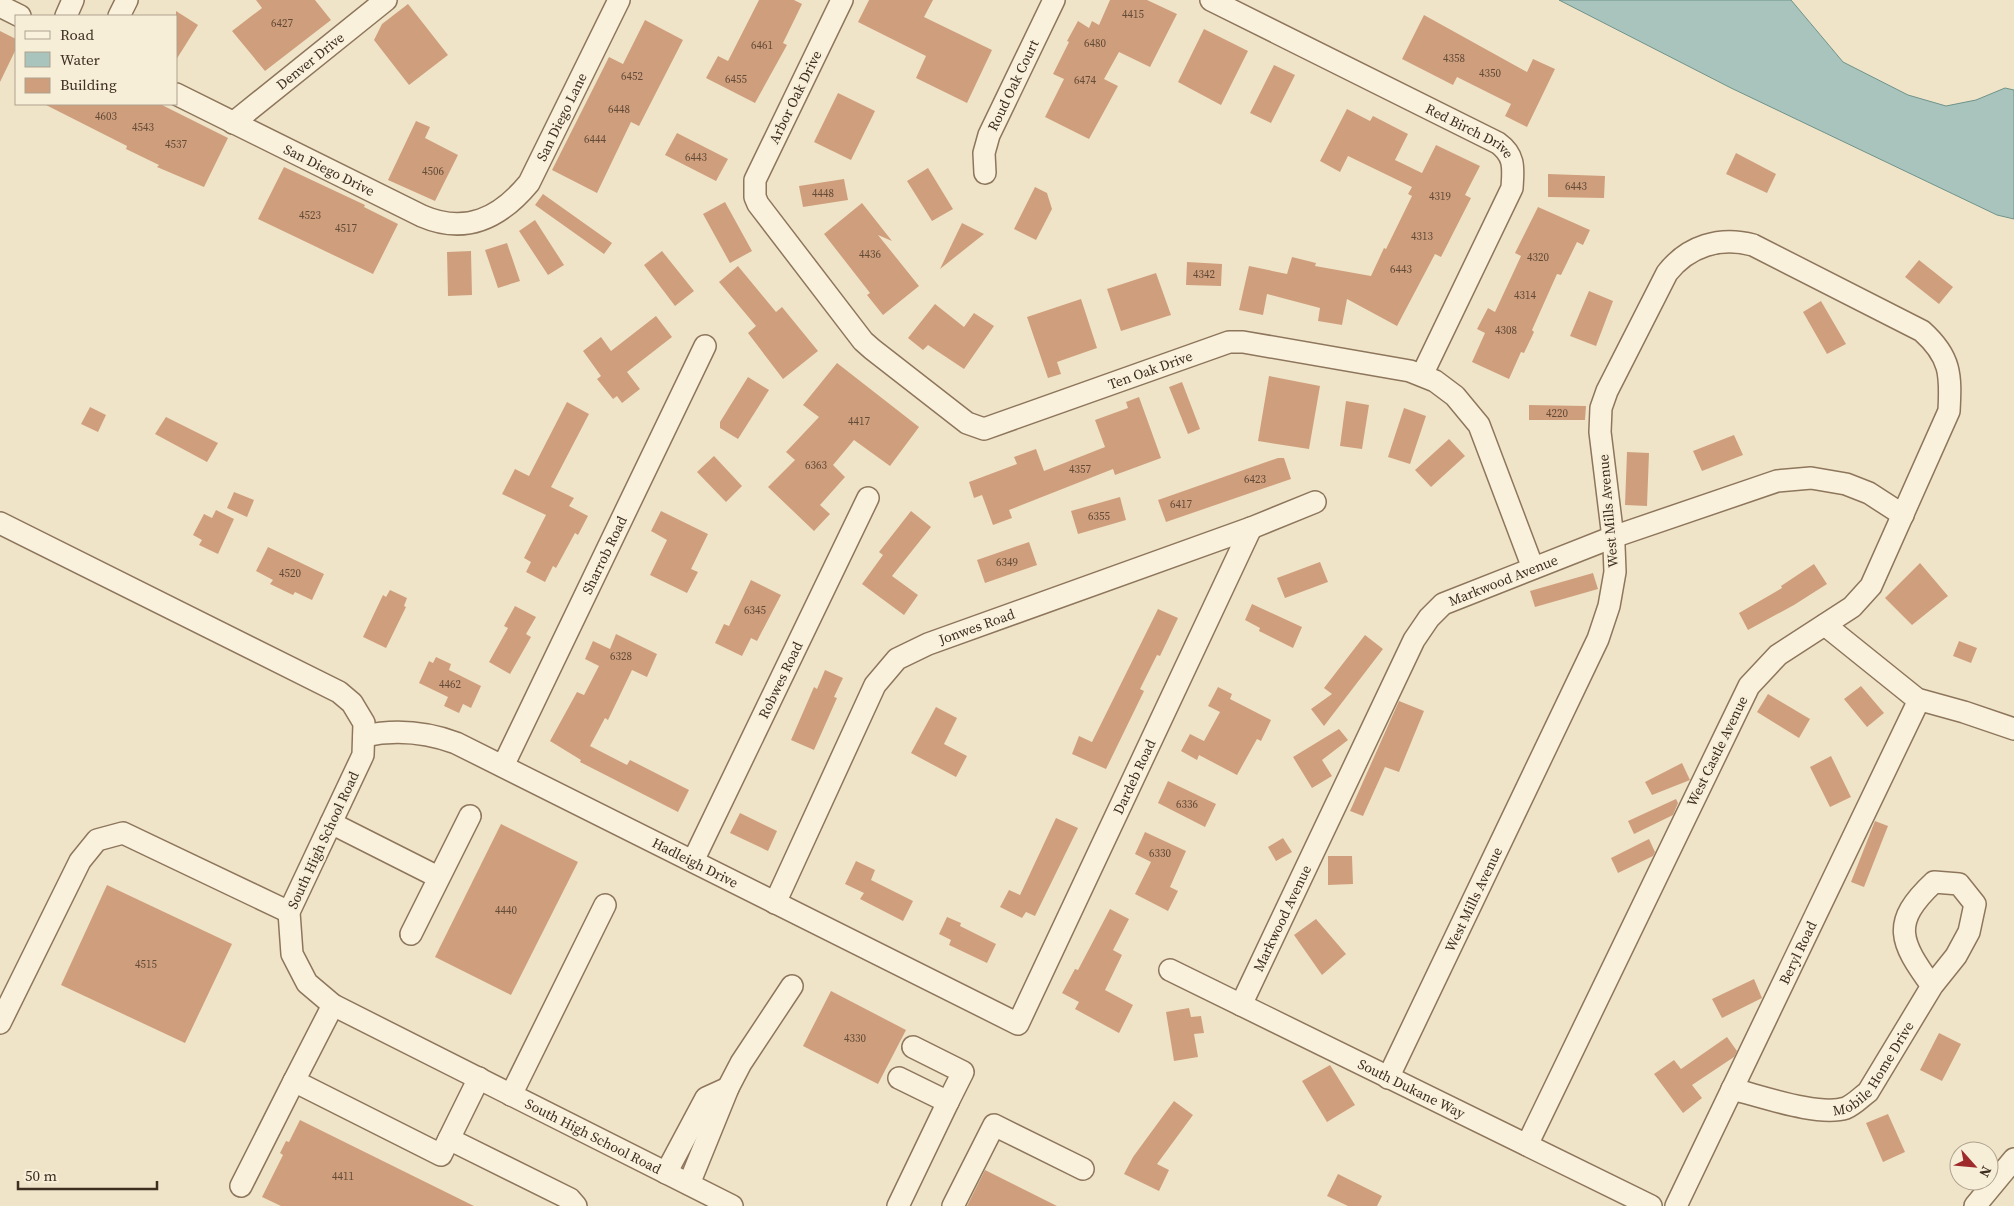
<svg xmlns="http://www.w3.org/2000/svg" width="2014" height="1206" font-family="'Source Serif 4',serif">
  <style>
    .water { fill: #a9c4bc; stroke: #6f938a }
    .building { fill: #cf9f7d }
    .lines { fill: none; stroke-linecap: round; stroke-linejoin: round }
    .minor-casing { stroke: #8d765c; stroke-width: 24 }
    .minor { stroke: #faf1dc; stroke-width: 21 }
    .labels { text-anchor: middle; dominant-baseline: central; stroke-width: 4.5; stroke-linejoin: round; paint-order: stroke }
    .number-label { font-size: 11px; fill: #624a37 }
    .street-label { font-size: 14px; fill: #3d2e20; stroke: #f7eed8 }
  </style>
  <rect width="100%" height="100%" fill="#f0e4c8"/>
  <path class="water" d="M1559,0H1791L1843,62L1908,95L1946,106L1976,100L2005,88L2014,90V219L1997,215L1731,88Z"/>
  <g class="building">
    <path d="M256,0H315L331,20L265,71L232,31L262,8Z"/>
    <path d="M759,0H794L802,4L783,43L787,45L755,103L706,78L718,56L728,61Z"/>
    <path d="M869,0H933L924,17L992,50L967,103L916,78L926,56L858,22Z"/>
    <path d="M1110,0H1147L1177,14L1150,67L1119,52L1104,79L1118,86L1089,139L1045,117L1064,79L1053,74L1069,42L1067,41L1078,21L1089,28L1092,21L1099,25Z"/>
    <path d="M408,4L448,55L409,85L374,40L382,24Z"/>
    <path d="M176,11L198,25L176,60Z"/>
    <path d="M1424,15L1527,72L1533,59L1555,69L1527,127L1505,116L1511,104L1457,77L1453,85L1402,59Z"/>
    <path d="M645,20L683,40L639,126L631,122L597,193L552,170L609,57L623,64Z"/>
    <path d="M1204,29L1248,51L1221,105L1178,82Z"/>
    <path d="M0,31L16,39V49L0,82Z"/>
    <path d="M1274,65L1295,75L1271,123L1250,113Z"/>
    <path d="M838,93L875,111L851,160L814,142Z"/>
    <path d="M44,104H160L228,138L204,187L157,167L159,165L126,149L127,146Z"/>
    <path d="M1347,109L1370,121L1373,116L1408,134L1395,160L1422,173L1436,145L1480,166L1465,195L1471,198L1441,257L1435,254L1397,326L1347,299L1342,325L1318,321L1320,308L1267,294L1263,315L1239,310L1249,266L1287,274L1292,257L1316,263L1315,266L1371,276L1384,248L1386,249L1412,196L1408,194L1412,187L1348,156L1340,172L1320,161Z"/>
    <path d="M416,121L430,127L425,138L458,155L435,201L388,180Z"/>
    <path d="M677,133L728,159L716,181L665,155Z"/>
    <path d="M1736,153L1776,174L1767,193L1726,174Z"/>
    <path d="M284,167L365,205L364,207L398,224L373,274L258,219Z"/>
    <path d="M928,168L953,209L932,221L907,181Z"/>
    <path d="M1548,174L1605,176L1604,198L1548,197Z"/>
    <path d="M844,179L848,200L803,207L799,186Z"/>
    <path d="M1035,187L1047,193L1052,209L1036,240L1014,229Z"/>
    <path d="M543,194L612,243L604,254L535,205Z"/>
    <path d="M725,202L752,251L730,263L703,214Z"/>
    <path d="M862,203L892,241L878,235L919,286L883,315L867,295L870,293L824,234Z"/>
    <path d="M1538,207L1590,230L1583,245L1577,242L1561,275L1557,274L1532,330L1534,332L1524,353L1521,352L1509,379L1472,362L1485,333L1477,329L1488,308L1495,312L1521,256L1515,253Z"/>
    <path d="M535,220L564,265L548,275L519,231Z"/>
    <path d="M962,223L984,234L940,269Z"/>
    <path d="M507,243L520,281L498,288L485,250Z"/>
    <path d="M471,251L472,295L448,296L447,252Z"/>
    <path d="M662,251L694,291L675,306L644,265Z"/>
    <path d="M1919,260L1953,287L1939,304L1905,277Z"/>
    <path d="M1187,262L1222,264L1221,286L1186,285Z"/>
    <path d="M738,266L776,312L782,307L818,351L783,379L748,333L756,326L719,282Z"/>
    <path d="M1156,273L1171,315L1121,331L1107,289Z"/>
    <path d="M1589,291L1613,301L1596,346L1570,336Z"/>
    <path d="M1081,299L1097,348L1057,362L1061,374L1048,378L1027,317Z"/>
    <path d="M1821,301L1846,344L1827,354L1803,312Z"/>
    <path d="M935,304L964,327L974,313L994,326L964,369L928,345L923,350L908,338Z"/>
    <path d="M656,316L672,337L627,372L640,389L622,403L617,396L613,399L597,379L601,376L583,351L601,337L611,351Z"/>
    <path d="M837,363L919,427L890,466L854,440L833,465L845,477L820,505L830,514L814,531L768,487L795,460L786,452L819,417L803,405Z"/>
    <path d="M1269,376L1320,386L1309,449L1258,441Z"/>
    <path d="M748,377L769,390L738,439L720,428V422Z"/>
    <path d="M1182,382L1200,429L1188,434L1169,387Z"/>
    <path d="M1139,397L1161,458L1115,475L1113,469L1009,510L1012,518L993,525L982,495L974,498L969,482L1017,464L1014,457L1036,449L1044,471L1105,447L1095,420L1128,408L1126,402Z"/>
    <path d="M1346,401L1369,405L1362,449L1340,446Z"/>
    <path d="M567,402L589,414L551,487L574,498L569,506L588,516L578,535L575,533L556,568L553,566L545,582L526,572L531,562L524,558L546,515L502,494L515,469L529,476Z"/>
    <path d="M1529,405L1586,406L1585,420H1529Z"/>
    <path d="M90,407L106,415L98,432L81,424Z"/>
    <path d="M1404,408L1426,416L1410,464L1388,457Z"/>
    <path d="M166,417L218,443L207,462L155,434Z"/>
    <path d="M1734,435L1743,455L1702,471L1693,451Z"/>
    <path d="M1449,439L1465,456L1431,487L1415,470Z"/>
    <path d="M1627,452L1649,453L1647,506L1625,505Z"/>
    <path d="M714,456L742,486L726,502L697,472Z"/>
    <path d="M1278,458H1284L1291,479L1166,522L1158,500Z"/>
    <path d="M234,492L254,500L247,517L227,508Z"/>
    <path d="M1120,497L1126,520L1078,534L1071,511Z"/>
    <path d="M216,510L234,519L218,554L199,545L202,540L193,535L204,514L212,518Z"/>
    <path d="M661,511L708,534L691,569L698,572L687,593L650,575L667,540L651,531Z"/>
    <path d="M911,511L931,527L892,576L918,595L904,615L862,584L883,555L879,552Z"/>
    <path d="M1029,542L1037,565L985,583L977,560Z"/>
    <path d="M268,547L324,574L312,600L295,592L293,595L270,584L273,580L256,571Z"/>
    <path d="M1320,562L1328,582L1285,598L1277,578Z"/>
    <path d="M1920,563L1948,596L1912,625L1885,598Z"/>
    <path d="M1814,564L1827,584L1794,605L1748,630L1739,613L1782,588L1781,586Z"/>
    <path d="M1593,573L1598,589L1535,607L1530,591Z"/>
    <path d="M751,580L781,595L757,641L751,638L742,656L715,643L724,624L729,626Z"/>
    <path d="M390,590L407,598L404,606L406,607L386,648L363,637L383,595L386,597Z"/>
    <path d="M1252,604L1302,627L1293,648L1259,631L1260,628L1245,620Z"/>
    <path d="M515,606L536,617L526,634L531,637L510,674L489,662L508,628L504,626Z"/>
    <path d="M1158,609L1178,618L1160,656L1157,655L1140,689L1144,691L1106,769L1072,754L1079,736L1092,742Z"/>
    <path d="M616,634L657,654L647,677L632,670L608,720L605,718L590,746L627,765L630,760L689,790L678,812L580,762L581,760L550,741L577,692L584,695L599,666L585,659L593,641L610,649Z"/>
    <path d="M1365,635L1383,649L1324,726L1311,709L1332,694L1324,688Z"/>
    <path d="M1959,641L1977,648L1971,663L1953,656Z"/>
    <path d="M436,657L451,664L449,670L481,686L471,708L463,704L459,713L444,706L448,697L419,683L429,661L433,663Z"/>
    <path d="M825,670L843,678L834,697L837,698L814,750L791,740L814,687L817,689Z"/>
    <path d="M1861,686L1884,713L1867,727L1844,699Z"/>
    <path d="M1218,687L1232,694L1230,699L1271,720L1261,741L1257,739L1237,775L1199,755L1197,760L1181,751L1190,734L1204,741L1220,712L1208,706Z"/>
    <path d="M1768,694L1810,719L1799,738L1757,712Z"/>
    <path d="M1399,701L1424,711L1399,772L1385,767L1363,816L1350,811Z"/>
    <path d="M936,707L957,718L944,744L967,756L956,777L911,753Z"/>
    <path d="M1339,729L1348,740L1322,760L1332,776L1312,788L1293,757Z"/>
    <path d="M1831,756L1851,797L1830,807L1810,767Z"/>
    <path d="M1682,763L1690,780L1652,795L1645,782Z"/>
    <path d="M1168,781L1216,804L1205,827L1158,803Z"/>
    <path d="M1676,799L1678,803L1673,815L1634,834L1628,821Z"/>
    <path d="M740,813L777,831L768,851L730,833Z"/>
    <path d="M1056,818L1078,828L1035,916L1026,912L1022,918L1000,907L1009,890L1020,895Z"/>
    <path d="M1875,821L1888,826L1864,887L1851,882Z"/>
    <path d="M501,824L578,862L511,995L435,957Z"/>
    <path d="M1145,832L1186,851L1170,887L1178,891L1168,911L1135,894L1151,862L1135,854Z"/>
    <path d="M1283,838L1292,852L1276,861L1268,847Z"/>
    <path d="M1649,839L1655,852L1653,856L1618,873L1611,858Z"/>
    <path d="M1328,856H1352L1353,884L1328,885Z"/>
    <path d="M856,861L875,870L871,880L913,901L903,921L860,899L864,893L845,884Z"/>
    <path d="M107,885L232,944L185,1043L61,985Z"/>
    <path d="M1110,909L1129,919L1113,950L1122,955L1105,990L1133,1005L1119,1033L1075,1009L1079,1002L1062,993L1075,969L1078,970Z"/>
    <path d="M947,917L961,923L960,926L996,944L987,963L949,945L951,940L939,934Z"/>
    <path d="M1316,919L1346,954L1322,975L1294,935Z"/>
    <path d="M1754,979L1762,998L1722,1018L1712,999Z"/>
    <path d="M831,991L906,1030L878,1084L803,1046Z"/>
    <path d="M1189,1008L1191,1017L1201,1016L1204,1033L1194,1034L1198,1057L1174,1061L1166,1012Z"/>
    <path d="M1939,1033L1961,1044L1942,1081L1920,1070Z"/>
    <path d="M1727,1037L1737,1051L1734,1057L1692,1085L1702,1098L1683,1113L1654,1074L1674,1060L1681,1069Z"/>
    <path d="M1330,1065L1355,1105L1327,1122L1302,1081Z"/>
    <path d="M1174,1101L1193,1115L1157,1164L1169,1170L1159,1191L1124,1174L1133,1157Z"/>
    <path d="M1888,1114L1905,1152L1883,1162L1866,1123Z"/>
    <path d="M300,1120L474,1206H281L262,1197L283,1155L280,1153L286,1141L289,1142Z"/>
    <path d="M985,1170L1057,1206H967Z"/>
    <path d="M1338,1174L1382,1196L1377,1206H1348L1327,1196Z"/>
  </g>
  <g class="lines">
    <defs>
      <g id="minor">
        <path id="s1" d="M842,0L755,180V197L758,204L863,341L872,349L967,423L984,429L1229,342H1243L1410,371L1435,381L1455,396L1479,425L1533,568"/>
        <path id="s2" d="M1211,0L1498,143C1516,156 1513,170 1512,188L1422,375"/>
        <path d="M0,6L20,16"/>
        <path d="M66,16L73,0"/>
        <path d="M119,16L127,0"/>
        <path id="s3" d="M176,94L422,216C466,235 500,218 529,183L619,0"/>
        <path id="s4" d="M233,123L386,0"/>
        <path id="s5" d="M985,173L984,153L989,135L1054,0"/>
        <path id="s6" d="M0,523L339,692L352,703L364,723L363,755L289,912L292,954L307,983L333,1005L732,1206"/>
        <path d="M1825,625L1917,699L1964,712L2014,729"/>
        <path id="s7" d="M364,736C396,729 426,732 456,743L1018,1024L1251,528"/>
        <path id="s8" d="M503,766L705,346"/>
        <path d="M331,823L438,877"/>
        <path id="s9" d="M693,861L868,498"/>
        <path id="s10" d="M775,903L875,685L897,659L928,644L1251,528L1315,502"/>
        <path d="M411,934L470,816"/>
        <path id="s11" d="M1170,970L1651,1206"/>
        <path d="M333,1005L294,1081L441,1155L479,1078"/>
        <path id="s12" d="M1241,1005L1414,640L1429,618L1443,604L1613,537L1777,481L1811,478L1846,484L1869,493L1903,515"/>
        <path d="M0,1023L80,861L97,840L123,833L289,912"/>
        <path d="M913,1047L963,1072L948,1102"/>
        <path id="s13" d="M1388,1078L1598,639L1609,606L1615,572L1614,546L1600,432L1601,408L1607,391L1667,273C1688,246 1720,236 1753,245L1922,331C1951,357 1951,375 1949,411L1871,586L1852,607L1778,655L1749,686L1527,1145"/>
        <path id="s14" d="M1732,1089C1761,1096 1819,1117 1846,1108C1855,1104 1861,1097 1868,1092L1932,986L1956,956L1969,932L1975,904L1959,884L1934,882C1890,923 1900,942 1932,986"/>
        <path d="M511,1095L605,905"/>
        <path d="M449,1139L570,1199L576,1206"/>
        <path d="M666,1173L706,1098L728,1088"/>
        <path d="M689,1184L728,1088L741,1063L792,986"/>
        <path d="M241,1186L294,1081"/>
        <path d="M898,1206L948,1102L899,1078"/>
        <path d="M953,1206L994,1125L1083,1169"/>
        <path id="s15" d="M1676,1206L1919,700"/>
        <path d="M1975,1206L2014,1159"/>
      </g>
    </defs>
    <use href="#minor" class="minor-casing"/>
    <use href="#minor" class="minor"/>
  </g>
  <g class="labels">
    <g class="number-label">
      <text x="1133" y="14">4415</text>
      <text x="282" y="23">6427</text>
      <text x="1095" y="43">6480</text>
      <text x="762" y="45">6461</text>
      <text x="1454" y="58">4358</text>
      <text x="1490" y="73">4350</text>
      <text x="632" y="76">6452</text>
      <text x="736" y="79">6455</text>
      <text x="1085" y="80">6474</text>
      <text x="619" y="109">6448</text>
      <text x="106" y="116">4603</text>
      <text x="143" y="127">4543</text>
      <text x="595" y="139">6444</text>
      <text x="176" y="144">4537</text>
      <text x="696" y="157">6443</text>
      <text x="433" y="171">4506</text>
      <text x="1576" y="186">6443</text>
      <text x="823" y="193">4448</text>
      <text x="1440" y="196">4319</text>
      <text x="310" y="215">4523</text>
      <text x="346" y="228">4517</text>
      <text x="1422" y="236">4313</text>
      <text x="870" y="254">4436</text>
      <text x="1538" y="257">4320</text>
      <text x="1401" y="269">6443</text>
      <text x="1204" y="274">4342</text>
      <text x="1525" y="295">4314</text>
      <text x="1506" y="330">4308</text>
      <text x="1557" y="413">4220</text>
      <text x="859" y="421">4417</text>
      <text x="816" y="465">6363</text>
      <text x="1080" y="469">4357</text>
      <text x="1255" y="479">6423</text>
      <text x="1181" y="504">6417</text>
      <text x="1099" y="516">6355</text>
      <text x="1007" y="562">6349</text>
      <text x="290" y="573">4520</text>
      <text x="755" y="610">6345</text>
      <text x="621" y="656">6328</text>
      <text x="450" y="684">4462</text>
      <text x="1187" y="804">6336</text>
      <text x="1160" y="853">6330</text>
      <text x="506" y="910">4440</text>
      <text x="146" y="964">4515</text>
      <text x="855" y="1038">4330</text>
      <text x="343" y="1176">4411</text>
    </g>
    <g class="street-label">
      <text stroke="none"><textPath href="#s4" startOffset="99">Denver Drive</textPath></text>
      <text stroke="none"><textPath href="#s5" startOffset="94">Roud Oak Court</textPath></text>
      <text transform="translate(795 97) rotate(-64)">Arbor Oak Drive</text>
      <text stroke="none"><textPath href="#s3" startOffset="470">San Diego Lane</textPath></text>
      <text stroke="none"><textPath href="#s2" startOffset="290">Red Birch Drive</textPath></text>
      <text stroke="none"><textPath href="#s3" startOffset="171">San Diego Drive</textPath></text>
      <text stroke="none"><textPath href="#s1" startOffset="724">Ten Oak Drive</textPath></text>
      <text transform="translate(1608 511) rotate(-95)">West Mills Avenue</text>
      <text stroke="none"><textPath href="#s8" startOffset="234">Sharrob Road</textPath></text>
      <text stroke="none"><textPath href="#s12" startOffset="515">Markwood Avenue</textPath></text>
      <text stroke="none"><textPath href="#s10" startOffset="360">Jonwes Road</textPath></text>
      <text stroke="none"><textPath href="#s9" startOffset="201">Robwes Road</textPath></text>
      <text transform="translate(1717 751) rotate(-64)">West Castle Avenue</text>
      <text stroke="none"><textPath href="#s7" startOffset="995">Dardeb Road</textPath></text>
      <text transform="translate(323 840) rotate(-65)">South High School Road</text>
      <text stroke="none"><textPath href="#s7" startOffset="361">Hadleigh Drive</textPath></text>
      <text stroke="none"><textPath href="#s13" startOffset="198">West Mills Avenue</textPath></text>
      <text stroke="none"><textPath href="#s12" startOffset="96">Markwood Avenue</textPath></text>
      <text stroke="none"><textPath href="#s15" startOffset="281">Beryl Road</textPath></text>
      <text stroke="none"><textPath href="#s14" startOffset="164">Mobile Home Drive</textPath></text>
      <text stroke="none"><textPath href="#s11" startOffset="269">South Dukane Way</textPath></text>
      <text stroke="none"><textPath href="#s6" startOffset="1025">South High School Road</textPath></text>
    </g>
  </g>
  <rect x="15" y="15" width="162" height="90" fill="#f7eed8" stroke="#ada18e"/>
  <rect x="25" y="31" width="25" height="8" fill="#faf1dc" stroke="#ada18e"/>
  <text x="60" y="40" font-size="15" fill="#3d2e20">Road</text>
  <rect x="25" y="52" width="25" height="15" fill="#a9c4bc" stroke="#ada18e"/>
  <text x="60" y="65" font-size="15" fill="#3d2e20">Water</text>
  <rect x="25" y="78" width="25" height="15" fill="#cf9f7d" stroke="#ada18e"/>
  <text x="60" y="90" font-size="15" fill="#3d2e20">Building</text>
  <g transform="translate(1974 1166) rotate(117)"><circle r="24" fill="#f7eed8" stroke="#ada18e"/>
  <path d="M0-4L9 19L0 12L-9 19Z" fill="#9e2a2b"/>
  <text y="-8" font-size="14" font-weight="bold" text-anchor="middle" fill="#3d2e20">N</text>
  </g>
  <path d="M18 1181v8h139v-8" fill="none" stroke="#3d2e20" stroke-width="2.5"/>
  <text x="25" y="1181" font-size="15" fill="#3d2e20" stroke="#f7eed8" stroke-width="4" paint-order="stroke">50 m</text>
</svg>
